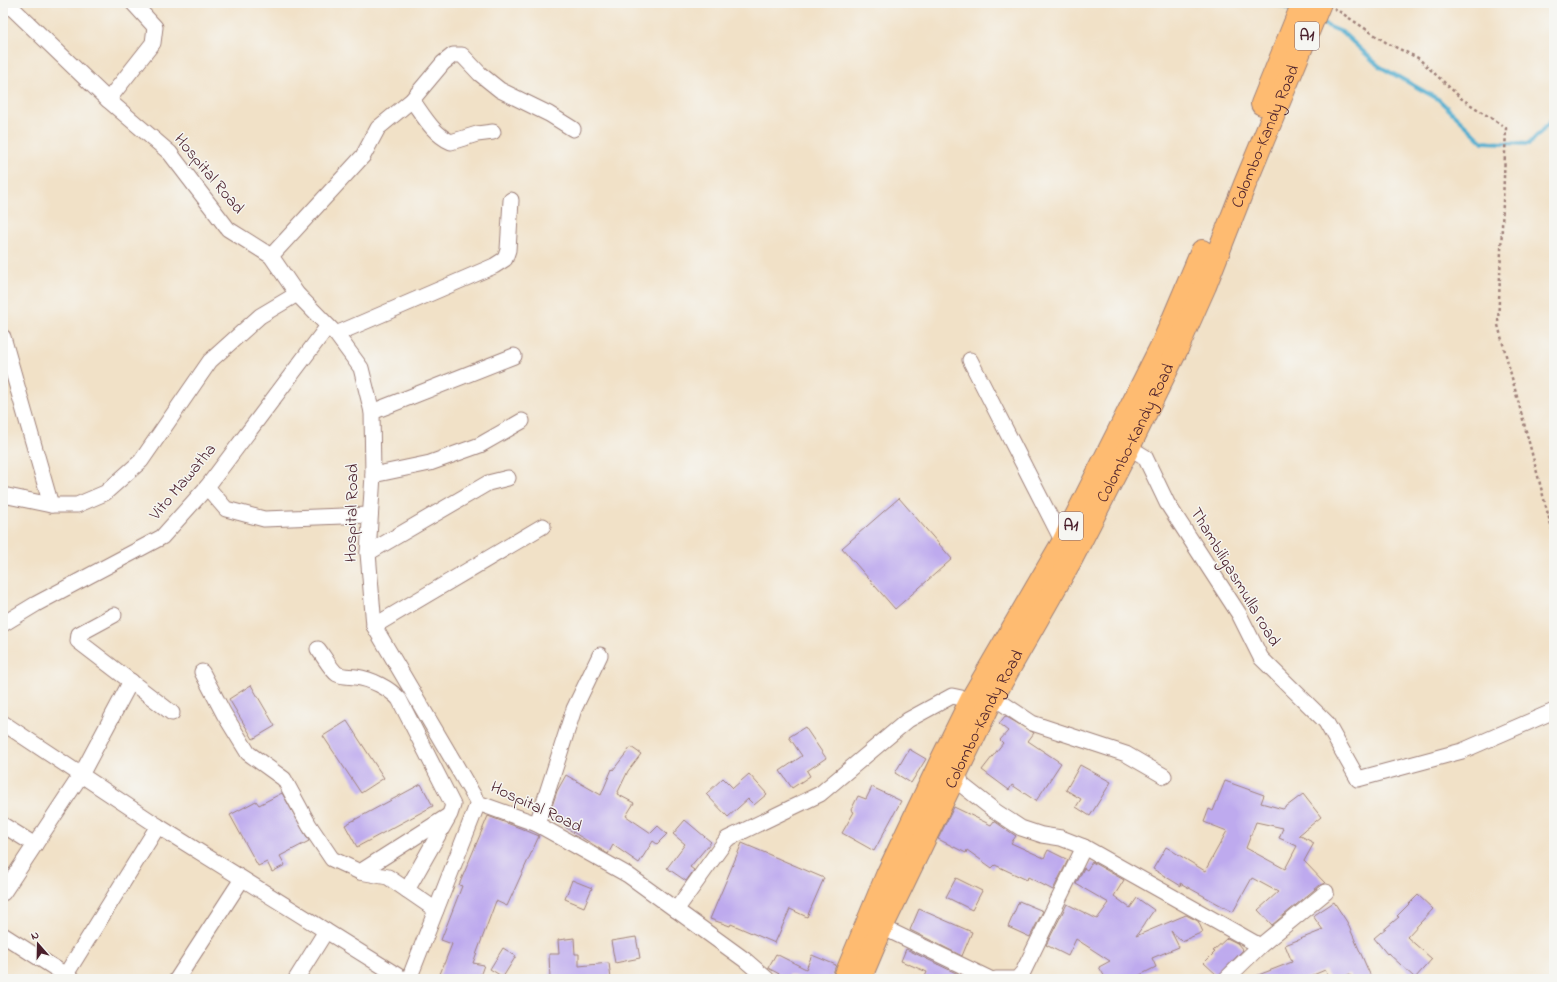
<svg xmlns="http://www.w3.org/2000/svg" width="1557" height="982" font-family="'Indie Flower',sans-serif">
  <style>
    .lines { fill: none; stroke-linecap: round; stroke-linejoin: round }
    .stream { stroke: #51adcf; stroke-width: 4 }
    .building { fill: #beaaee; fill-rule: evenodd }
    .minor-casing { stroke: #9e8079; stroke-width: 17 }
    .highway-casing { stroke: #9e8079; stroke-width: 24 }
    .path { stroke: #9e8079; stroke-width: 2.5; stroke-dasharray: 3 3; stroke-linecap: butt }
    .minor { stroke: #fff; stroke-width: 15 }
    .highway { stroke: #febb71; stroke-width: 22 }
    .labels { text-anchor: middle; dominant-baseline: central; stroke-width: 3; stroke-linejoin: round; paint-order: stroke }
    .shield { fill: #f6f6f2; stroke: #7e6067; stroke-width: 1 }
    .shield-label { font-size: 16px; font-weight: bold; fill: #4a1f2b }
    .street-label { font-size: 17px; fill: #4a1f2b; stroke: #f6f6f2 }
  </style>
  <rect width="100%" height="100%" fill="#f6f6f2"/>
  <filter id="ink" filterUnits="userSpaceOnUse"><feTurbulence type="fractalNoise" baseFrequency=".025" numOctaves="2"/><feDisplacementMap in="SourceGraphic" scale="8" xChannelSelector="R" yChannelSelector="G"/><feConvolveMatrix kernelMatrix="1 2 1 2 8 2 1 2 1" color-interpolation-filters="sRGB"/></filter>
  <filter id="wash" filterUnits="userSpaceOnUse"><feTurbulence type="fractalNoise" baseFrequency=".012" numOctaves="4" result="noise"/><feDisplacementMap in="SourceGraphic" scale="16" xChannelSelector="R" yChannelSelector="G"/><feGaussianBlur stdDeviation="0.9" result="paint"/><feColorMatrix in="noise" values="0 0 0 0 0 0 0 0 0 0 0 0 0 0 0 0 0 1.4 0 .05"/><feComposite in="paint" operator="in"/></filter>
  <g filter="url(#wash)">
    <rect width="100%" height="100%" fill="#f1e1c7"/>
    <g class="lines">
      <g class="stream">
        <path d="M1274,3L1294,11"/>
        <path d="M1318,22L1342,32L1379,66L1438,99L1483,142L1529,144L1554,118"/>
      </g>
    </g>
    <g id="blocks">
      <g class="building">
        <path d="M899,498L952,559L895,609L842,548Z"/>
        <path d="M251,685L275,726L253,739L229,699Z"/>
        <path d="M1005,716L1034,733L1028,741L1061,763L1036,801L1012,785L1009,790L982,770L1003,743L1000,740L1008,731L999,724Z"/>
        <path d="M347,721L384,778L361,793L323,736Z"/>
        <path d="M805,727L826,758L807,771L810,776L792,788L780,771L802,756L789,737Z"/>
        <path d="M631,747L641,754L628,771L617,794L634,803L626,816L651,833L658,826L667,834L657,844L653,841L639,863L613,845L608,854L565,827L566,825L549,815L557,791L566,775L601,795L612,769L613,770Z"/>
        <path d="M909,749L926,759L911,783L895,773Z"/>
        <path d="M1080,765L1111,782L1090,816L1076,807L1081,799L1066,790Z"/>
        <path d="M749,774L767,794L754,805L748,799L728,817L706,794L723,778L733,788Z"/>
        <path d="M1225,781L1264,795L1261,803L1283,809L1303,794L1321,817L1299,835L1314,843L1304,861L1325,883L1320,885L1272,925L1258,910L1278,892L1252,878L1233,912L1180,883L1181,886L1153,869L1166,847L1205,871L1227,831L1204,822L1209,809L1213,811ZM1256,822L1283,828L1279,838L1297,846L1285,869L1246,848Z"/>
        <path d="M421,784L433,806L357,847L345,825Z"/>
        <path d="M872,787L901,801L874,851L842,833L854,812L851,810L858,796L866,799Z"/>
        <path d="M282,793L309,841L280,856L285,865L272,872L267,862L258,866L230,815L256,801L259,805Z"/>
        <path d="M954,807L991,825L994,821L1016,836L1011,843L1044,858L1048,850L1068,860L1053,890L1028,877L1027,880L995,865L992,868L967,850L966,853L938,839Z"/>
        <path d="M488,816L520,828L539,836L507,906L496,901L473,963L484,965L479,979H438L452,944L441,940L462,886L459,885Z"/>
        <path d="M685,820L711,842L690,867L694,870L686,881L667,868L685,844L673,834Z"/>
        <path d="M742,843L824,878L807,917L790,909L775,943L731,924L730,926L710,919Z"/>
        <path d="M1092,862L1124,880L1114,896L1130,908L1137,898L1154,910L1136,936L1186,915L1198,921L1203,932L1182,941L1171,931L1179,947L1152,958L1156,967L1132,979H1106L1099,967L1110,961L1076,939L1068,956L1046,945L1067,904L1097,919L1109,903L1076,884L1084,868L1087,870Z"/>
        <path d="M956,878L982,891L972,910L946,897Z"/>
        <path d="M572,880L592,888L584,907L565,899Z"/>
        <path d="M1418,895L1433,909L1407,937L1432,959L1415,978L1388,953L1387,954L1374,938L1399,917L1397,916Z"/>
        <path d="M1019,901L1043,911L1030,937L1008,927Z"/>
        <path d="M1334,902L1347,922L1372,979H1352L1350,974L1339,979H1330L1325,970L1304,979H1248L1292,962L1285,945L1323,930L1313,916Z"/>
        <path d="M919,909L972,932L962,956L910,930Z"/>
        <path d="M636,937L640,958L615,963L611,941Z"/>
        <path d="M574,938L575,954H579V966L609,963L611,979H550L549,954H559L558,940Z"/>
        <path d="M1227,938L1237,943L1243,950L1218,976L1204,963L1215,952L1213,951Z"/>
        <path d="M503,948L516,956L503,977L490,969Z"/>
        <path d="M906,949L958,974L956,979H924L927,972L901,961Z"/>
        <path d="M776,954L806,969L812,955L836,965L831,979H802L789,974L787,978L768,968Z"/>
      </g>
    </g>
  </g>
  <g filter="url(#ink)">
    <use href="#blocks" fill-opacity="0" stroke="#9e8079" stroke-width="1"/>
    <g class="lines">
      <defs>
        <g id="minor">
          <path d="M7,3L108,100L170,153L228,229L271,256L297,294L336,334L361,368L372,412L373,475L368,553L374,626L478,803L537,824L628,875L745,960L767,979"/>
          <path d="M108,100L153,43L155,27L133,3"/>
          <path d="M412,100C423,115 433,134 451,142L477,134L493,132"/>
          <path d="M271,256L363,156L378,128L412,100L443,63L453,55H462L480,74L500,90L549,114L573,129"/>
          <path d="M336,334L494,266L505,259L508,250L511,200"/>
          <path d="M3,337L51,505"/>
          <path d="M970,360L1063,542"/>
          <path d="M372,412L514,356"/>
          <path d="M1122,443L1145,457L1167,503L1239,614L1261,658L1326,722L1358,779L1462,751L1554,711"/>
          <path d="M373,475L430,463L480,445L522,421"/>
          <path d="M207,487L226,509L264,519L370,515"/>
          <path d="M3,495L51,505H77L105,493L141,461L210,361L260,316L297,294"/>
          <path d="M368,553L488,483L508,478"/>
          <path d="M114,615L79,634L78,641L172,713"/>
          <path d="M3,624L36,604L162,537L207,487L328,326"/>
          <path d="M374,626L543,526"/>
          <path d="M318,649C323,655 331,670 337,674C343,677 349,676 356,677C371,679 389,688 399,699L453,805L450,814L407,890"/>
          <path d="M202,672L224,714L248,753L284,779L309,825L332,859L360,872L388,877L436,910"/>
          <path d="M993,697L1032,723L1126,754L1164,776"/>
          <path d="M3,723L158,826L403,979"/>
          <path d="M955,767L957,769L962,785L995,811L1021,828L1042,835L1061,838L1084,847L1260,946"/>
          <path d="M537,824L574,709L600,655"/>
          <path d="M3,825L35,845"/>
          <path d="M360,872L448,816"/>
          <path d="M3,893L81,775L131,681"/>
          <path d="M676,910L727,839L820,794L908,720L952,696L971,700"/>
          <path d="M882,927L990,979"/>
          <path d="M3,935L72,979"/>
          <path d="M63,979L158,826"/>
          <path d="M177,979L242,879"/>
          <path d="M296,979L326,931"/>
          <path d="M409,979L478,803"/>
          <path d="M996,979H1017L1023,972L1084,847"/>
          <path d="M1226,979L1260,946L1326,892"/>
        </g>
        <g id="highway">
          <path d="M1262,104L1303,3"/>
          <path d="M844,979L887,875L942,759L971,700L1063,542L1163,343L1202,251"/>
          <path id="s1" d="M860,979L882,927L993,697L1072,558L1129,447L1177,349L1205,286L1245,184L1320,3"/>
        </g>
      </defs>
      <use href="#minor" class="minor-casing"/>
      <use href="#highway" class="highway-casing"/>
      <path class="path" d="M1334,8L1387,43L1418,58L1462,99L1506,128L1498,325L1554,537"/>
      <use href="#minor" class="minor"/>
      <use href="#highway" class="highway"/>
    </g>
  </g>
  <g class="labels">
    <g class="shield">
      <rect x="1295" y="22" width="24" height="28" rx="3"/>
      <rect x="1059" y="512" width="24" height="28" rx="3"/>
    </g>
    <g class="shield-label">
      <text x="1307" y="36">A1</text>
      <text x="1071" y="526">A1</text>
    </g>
    <g class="street-label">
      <text stroke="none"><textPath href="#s1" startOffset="936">Colombo-Kandy Road</textPath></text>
      <text transform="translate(209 174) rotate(50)">Hospital Road</text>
      <text stroke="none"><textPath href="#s1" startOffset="612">Colombo-Kandy Road</textPath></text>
      <text transform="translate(183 482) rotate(-50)">Vito Mawatha</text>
      <text transform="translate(352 513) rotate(-89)">Hospital Road</text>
      <text transform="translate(1235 577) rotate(59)">Thambiligasmulla road</text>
      <text stroke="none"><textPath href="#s1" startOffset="288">Colombo-Kandy Road</textPath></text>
      <text transform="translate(536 807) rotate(25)">Hospital Road</text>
    </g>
  </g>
  <rect width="1557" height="982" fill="none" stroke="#f6f6f2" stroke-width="16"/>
  <g transform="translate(38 944) rotate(340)" stroke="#f6f6f2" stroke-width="3" paint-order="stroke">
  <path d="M0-3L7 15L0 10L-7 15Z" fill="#4a1f2b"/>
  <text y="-6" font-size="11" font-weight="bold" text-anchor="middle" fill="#4a1f2b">N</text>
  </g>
</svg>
